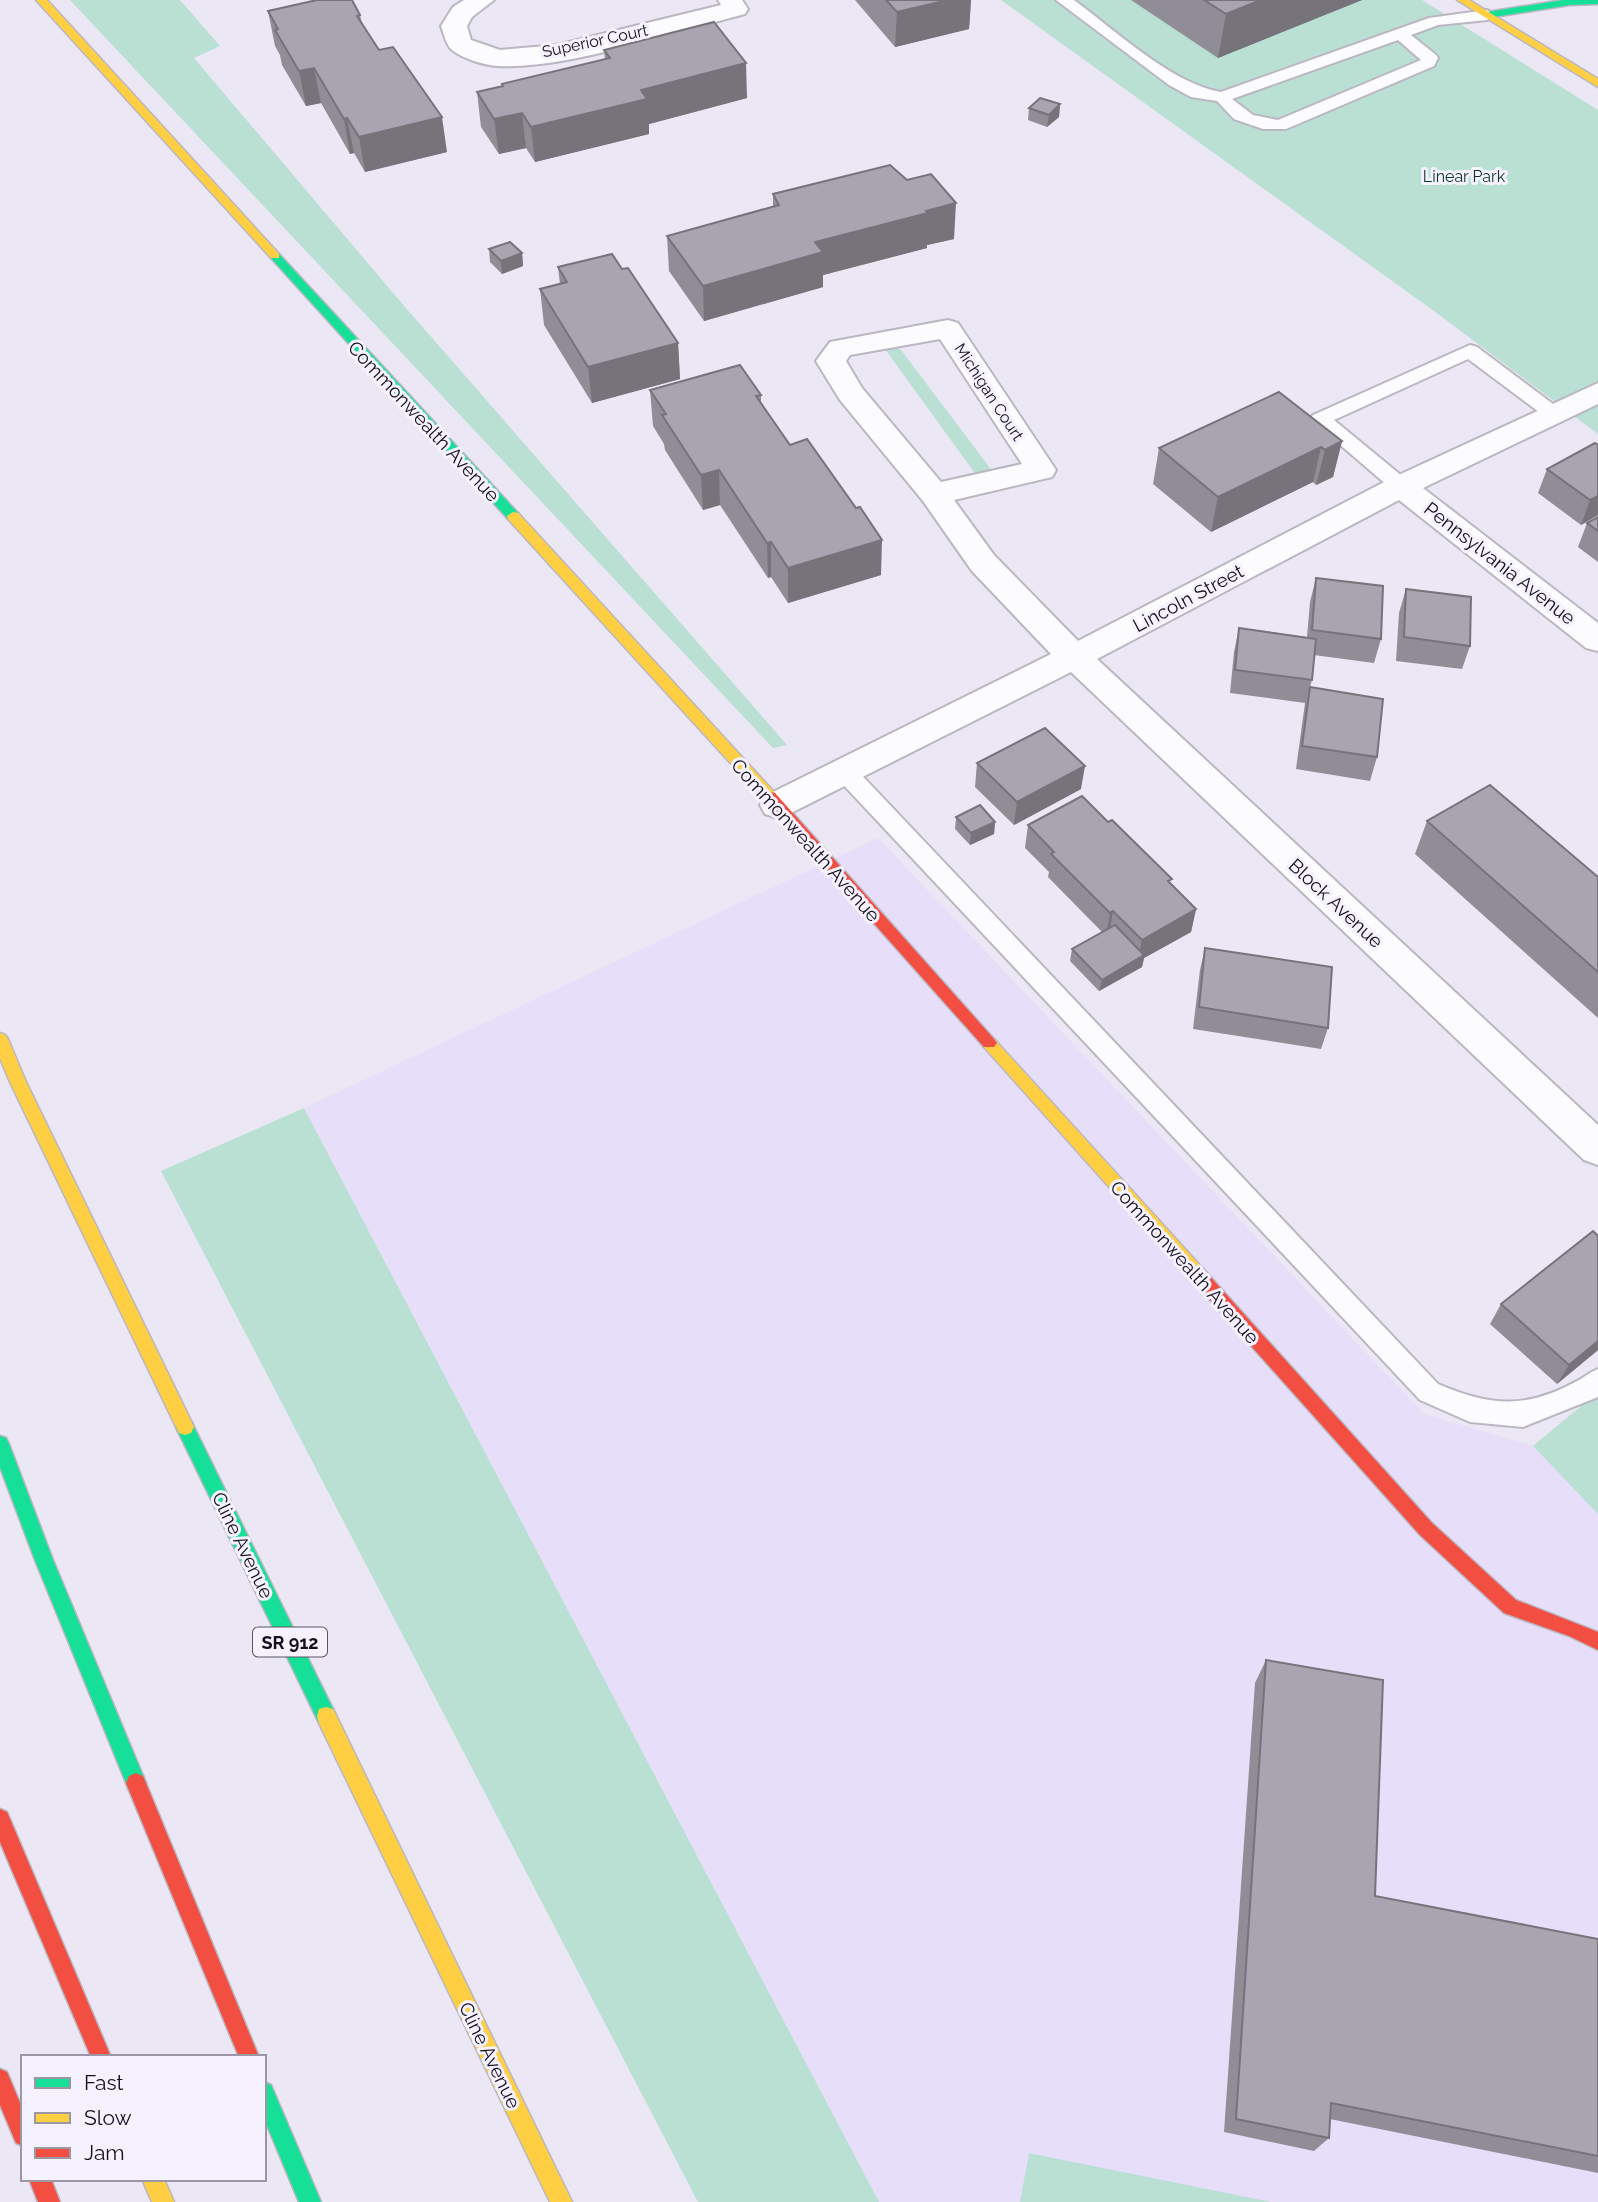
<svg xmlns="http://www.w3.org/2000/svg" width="1598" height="2202" font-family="Raleway,sans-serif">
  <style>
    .built { fill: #e7defa }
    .green { fill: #b9e0d3 }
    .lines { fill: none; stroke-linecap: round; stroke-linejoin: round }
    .lane-casing { stroke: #bab7c2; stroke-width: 4 }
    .street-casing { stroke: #bab7c2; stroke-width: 4 }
    .fast-casing { stroke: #bab7c2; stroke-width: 3 }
    .slow-casing { stroke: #bab7c2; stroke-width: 3 }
    .jam-casing { stroke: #bab7c2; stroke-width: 3 }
    .lane { fill: #fcfbfe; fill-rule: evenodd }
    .street { fill: #fcfbfe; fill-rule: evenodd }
    .fast { fill: #16e098; fill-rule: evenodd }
    .slow { fill: #ffcf43; fill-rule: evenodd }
    .jam { fill: #f24e42; fill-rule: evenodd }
    .wall { fill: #908d97 }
    .shaded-wall { fill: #76737b }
    .building { fill: #a8a4b0; stroke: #76737b; stroke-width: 2 }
    .labels { text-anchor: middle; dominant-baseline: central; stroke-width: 6; stroke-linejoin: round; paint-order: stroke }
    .far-street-label { font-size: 16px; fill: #15111c; stroke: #f5f1fe }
    .far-park-label { font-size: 16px; fill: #0b3726; stroke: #f5f1fe }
    .shield { fill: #f5f1fe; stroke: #585460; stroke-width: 2 }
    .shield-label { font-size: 18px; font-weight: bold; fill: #15111c }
    .street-label { font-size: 19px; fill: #15111c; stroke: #f5f1fe }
  </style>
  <rect width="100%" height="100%" fill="#ebe7f5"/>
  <path class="built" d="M878,838L1424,1414L1533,1446L1598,1514V2202H879L304,1108Z"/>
  <g class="green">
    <path d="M70,0H180L220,46L194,58L399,300L787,745L773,748Z"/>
    <path d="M1001,0H1422L1598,110V434L1434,311Z"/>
    <path d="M895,347L901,350L990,468L989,473L978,475L974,472L885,349Z"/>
    <path d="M304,1108L879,2202H698L161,1171Z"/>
    <path d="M1598,1392V1514L1533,1446Z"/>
    <path d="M1029,2153L1271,2202H1020Z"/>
  </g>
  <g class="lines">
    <defs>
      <g id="lane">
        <path d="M1056,0H1074C1115,30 1172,84 1221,92L1429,18L1487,10L1495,15L1487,20L1438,25L1411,35L1436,55L1438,58L1434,66L1286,129H1263L1234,119L1217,101L1191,97L1169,85ZM1398,40L1421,60L1278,120L1253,115L1232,99Z"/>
        <path d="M1470,345L1477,347L1561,410L1564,414L1561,418H1547L1468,359L1334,420L1408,481L1411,486L1408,491H1394L1310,419L1313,415Z"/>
        <path d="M845,764L853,766L1438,1384C1492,1407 1527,1409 1579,1380C1586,1376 1590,1372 1598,1369V1397L1523,1427L1470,1422L1420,1400L837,778L834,772L837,766Z"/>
      </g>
      <g id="street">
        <path d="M464,0H494L472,17L467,26L471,40L500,50L557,45L721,5L718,0H742L748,9L745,14C673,32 570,69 498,66C483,65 464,59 452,50C446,45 444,34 441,26L453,7Z"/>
        <path d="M948,320L958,323L1056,470L1052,477L954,500L994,555L1078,641L1390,479L1598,383V404L1423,488L1598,623V651L1586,648L1399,500L1097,659L1598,1125V1165L1584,1160L1071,672L789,814L777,818L765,814L760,805L765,796L1051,654L972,571L923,501L840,400L816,361L830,342ZM940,339L1022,464L941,482L862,388L846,361L850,355Z"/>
      </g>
      <g id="fast">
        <path d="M1563,0H1598V4L1570,5L1487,18L1482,15L1487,12Z"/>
        <path d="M275,253L279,254L518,513V519H508L271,258V254Z"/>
        <path d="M185,1419L191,1421L333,1709L335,1716L333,1723L326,1725L319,1723L176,1427L179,1421Z"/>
        <path d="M0,1436L6,1438L9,1444L53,1560L146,1783L143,1790L136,1793L129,1790L35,1560L0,1467Z"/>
        <path d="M264,2082L271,2085L321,2202H299L264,2118Z"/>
      </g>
      <g id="slow">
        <path d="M36,0H47L279,254V258H271Z"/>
        <path d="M1457,0H1469L1598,79V87Z"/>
        <path d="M513,512L518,513L775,793L777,797L775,801H765L508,519L507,516Z"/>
        <path d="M0,1033L5,1035L8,1039L26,1082L191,1421L194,1427L191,1433L185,1435L179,1433L10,1082L0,1058Z"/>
        <path d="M989,1037L994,1039L1206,1272L1208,1277L1206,1282L1200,1284L1194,1282L984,1047L981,1043L984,1039Z"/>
        <path d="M326,1707L333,1709L572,2202H550L319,1723L317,1716L319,1709Z"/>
        <path d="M142,2179H164L174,2202H152Z"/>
      </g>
      <g id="jam">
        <path d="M770,792L775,793L994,1039L997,1043L994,1047H984L765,801L763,797L765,793Z"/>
        <path d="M1200,1270L1206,1272L1432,1523L1516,1600L1598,1632V1650L1569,1636L1504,1613L1420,1535L1194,1282L1192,1277L1194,1272Z"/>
        <path d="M136,1773L143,1776L259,2057H239L126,1783L129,1776Z"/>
        <path d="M0,1809L7,1812L111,2057H91L0,1842Z"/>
        <path d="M0,2069L7,2072L23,2110V2146L16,2143L0,2105Z"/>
        <path d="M29,2179H51L60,2202H38Z"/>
      </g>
    </defs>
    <use href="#lane" class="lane-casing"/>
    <use href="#street" class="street-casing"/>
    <use href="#fast" class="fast-casing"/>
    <use href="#slow" class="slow-casing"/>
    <use href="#jam" class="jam-casing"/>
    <use href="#lane" class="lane"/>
    <use href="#street" class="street"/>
    <use href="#fast" class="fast"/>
    <use href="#slow" class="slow"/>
    <use href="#jam" class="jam"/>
  </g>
  <g class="wall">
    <path d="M855,0H971L969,29L895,47Z"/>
    <path d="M1131,0H1362L1218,58Z"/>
    <path d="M268,11L360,15L362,24L447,152L365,172L354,153L350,154L321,103L306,106L282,65L280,55L275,46Z"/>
    <path d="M604,50L747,98L649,124V134L535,162L526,148L499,154L481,127L477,92L502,86V84L605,59Z"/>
    <path d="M1060,104L1059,117L1047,127L1028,120L1029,108Z"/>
    <path d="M773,194L954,239L927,245V248L823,275V287L704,321L669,271L667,236L773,207Z"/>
    <path d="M489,249L522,253L523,266L502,274L490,262Z"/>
    <path d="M558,267L622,269L678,343L680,379L592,403L544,325L540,289L560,284Z"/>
    <path d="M650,390L761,395V403L881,575L788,603L771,577L768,578L720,505L703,510L665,450L664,444L653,426Z"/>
    <path d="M1342,441L1333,477L1316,485L1313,482L1211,532L1153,484L1159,448Z"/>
    <path d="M1598,445V515L1581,525L1538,493L1547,469Z"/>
    <path d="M1598,517V562L1578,547L1587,523Z"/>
    <path d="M1316,578L1381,639L1374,663L1314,655L1312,680L1310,687L1377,757L1370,781L1296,769L1305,703L1230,693L1234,652L1239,628L1307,637L1310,602Z"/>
    <path d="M1406,589L1470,646L1462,669L1396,661L1399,613Z"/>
    <path d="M977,763L1081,789L1014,825L975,787Z"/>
    <path d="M956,817L995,822L994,834L970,845L955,829Z"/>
    <path d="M1427,821L1598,877V1018L1415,854Z"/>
    <path d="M1028,825L1171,884L1196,909L1191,932L1144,958L1142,967L1099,991L1070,961L1072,949L1102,932L1048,877L1049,872L1025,848Z"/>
    <path d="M1205,948L1328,1028L1321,1049L1193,1029L1200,970Z"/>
    <path d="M1501,1304L1598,1350L1557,1384L1490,1324Z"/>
    <path d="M1266,1660L1375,1896L1598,1939V2173L1330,2119L1329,2138L1314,2151L1224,2132L1255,1683Z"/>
  </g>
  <g class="shaded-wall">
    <path d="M948,0H971L969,29L895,47L897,12Z"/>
    <path d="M1261,0H1362L1218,58L1226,14Z"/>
    <path d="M746,63L747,98L649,124V134L535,162L531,127L641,90Z"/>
    <path d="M314,68L321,103L306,106L299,71Z"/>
    <path d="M1060,104L1059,117L1047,127L1049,115Z"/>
    <path d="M522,113L526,148L499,154L494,119Z"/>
    <path d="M442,117L447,152L365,172L359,137Z"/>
    <path d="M347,118L354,153L350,154L344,119Z"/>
    <path d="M956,203L954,239L927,245V248L823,275V287L704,321L703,286L815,242L926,211Z"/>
    <path d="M522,253L523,266L502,274L501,261Z"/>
    <path d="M678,343L680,379L592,403L588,367Z"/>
    <path d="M1342,441L1333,477L1316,485L1325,450Z"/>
    <path d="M1321,447L1313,482L1211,532L1218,497Z"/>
    <path d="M719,470L720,505L703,510L701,475Z"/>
    <path d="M1598,496V515L1581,525L1590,500Z"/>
    <path d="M882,540L881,575L788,603V568Z"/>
    <path d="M771,542V577L768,578L767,543Z"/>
    <path d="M1085,766L1081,789L1014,825L1017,802Z"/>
    <path d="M995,822L994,834L970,845L971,833Z"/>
    <path d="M1196,909L1191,932L1144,958L1142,967L1099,991L1102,980L1138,959L1142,940Z"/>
    <path d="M1113,911L1109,934L1106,936L1110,913Z"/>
    <path d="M1598,1341V1350L1557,1384L1569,1365Z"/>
  </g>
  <g class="building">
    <path d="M317,0H352L360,15L357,16L379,50L393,47L442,117L359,137L347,118L344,119L314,68L299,71L275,30L278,29L268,11Z"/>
    <path d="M886,0H948L897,12Z"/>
    <path d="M1204,0H1261L1226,14Z"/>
    <path d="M714,22L746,63L641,90L647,99L531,127L522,113L494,119L477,92L503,86L502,84L610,58L604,50Z"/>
    <path d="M1040,98L1060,104L1049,115L1029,108Z"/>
    <path d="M890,165L907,180L931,174L956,203L926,211L928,213L815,242L823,252L703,286L667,236L779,205L773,194Z"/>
    <path d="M510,242L522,253L501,261L489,249Z"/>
    <path d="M612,254L622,269L628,268L678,343L588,367L540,289L567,282L558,267Z"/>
    <path d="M740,365L761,395L756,396L790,445L807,439L856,508L860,507L882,540L788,568L771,542L767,543L719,470L701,475L662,415L666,414L650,390Z"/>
    <path d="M1279,392L1342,441L1325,450L1321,447L1218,497L1159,448Z"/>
    <path d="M1595,443L1598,445V496L1590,500L1547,469Z"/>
    <path d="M1598,517V531L1587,523Z"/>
    <path d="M1316,578L1383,586L1381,639L1312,630Z"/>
    <path d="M1406,589L1471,597L1470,646L1404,637Z"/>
    <path d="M1239,628L1316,639L1312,680L1235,670Z"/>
    <path d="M1310,687L1383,699L1377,757L1302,746Z"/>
    <path d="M1045,728L1085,766L1017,802L977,763Z"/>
    <path d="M1490,785L1598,877V972L1427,821Z"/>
    <path d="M1082,796L1108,822L1112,820L1172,879L1168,881L1196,909L1142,940L1113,911L1110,913L1051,854L1054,852L1028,825Z"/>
    <path d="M980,805L995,822L971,833L956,817Z"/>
    <path d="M1115,925L1144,955L1102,980L1072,949Z"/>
    <path d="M1205,948L1332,967L1328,1028L1199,1007Z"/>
    <path d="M1593,1231L1598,1236V1341L1569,1365L1501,1304Z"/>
    <path d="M1266,1660L1383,1680L1375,1896L1598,1939V2156L1331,2103L1329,2138L1236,2119Z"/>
  </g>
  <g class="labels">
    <g class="far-street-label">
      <text transform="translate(595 41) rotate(-12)">Superior Court</text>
      <text transform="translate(989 392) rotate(57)">Michigan Court</text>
    </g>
    <g class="far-park-label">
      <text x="1464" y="176">Linear Park</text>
    </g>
    <rect class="shield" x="253" y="1627.5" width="74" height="29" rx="5"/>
    <g class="shield-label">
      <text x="290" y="1642">SR 912</text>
    </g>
    <g class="street-label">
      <text transform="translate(424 421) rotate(47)">Commonwealth Avenue</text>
      <text transform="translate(1500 563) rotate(38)">Pennsylvania Avenue</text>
      <text transform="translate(1188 598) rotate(-28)">Lincoln Street</text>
      <text transform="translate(806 840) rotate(48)">Commonwealth Avenue</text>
      <text transform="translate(1336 903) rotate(43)">Block Avenue</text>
      <text transform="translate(1185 1262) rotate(48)">Commonwealth Avenue</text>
      <text transform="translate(243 1545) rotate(64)">Cline Avenue</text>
      <text transform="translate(490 2055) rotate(64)">Cline Avenue</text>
    </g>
  </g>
  <rect x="21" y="2055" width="245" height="126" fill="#f5f1fe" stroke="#9b97a4" stroke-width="2"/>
  <rect x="35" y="2078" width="35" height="10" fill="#16e098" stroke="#9b97a4" stroke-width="2"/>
  <text x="84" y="2090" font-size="21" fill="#15111c">Fast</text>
  <rect x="35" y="2113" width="35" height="10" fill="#ffcf43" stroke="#9b97a4" stroke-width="2"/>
  <text x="84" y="2125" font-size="21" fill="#15111c">Slow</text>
  <rect x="35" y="2148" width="35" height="10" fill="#f24e42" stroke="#9b97a4" stroke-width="2"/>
  <text x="84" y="2160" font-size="21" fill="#15111c">Jam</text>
</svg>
